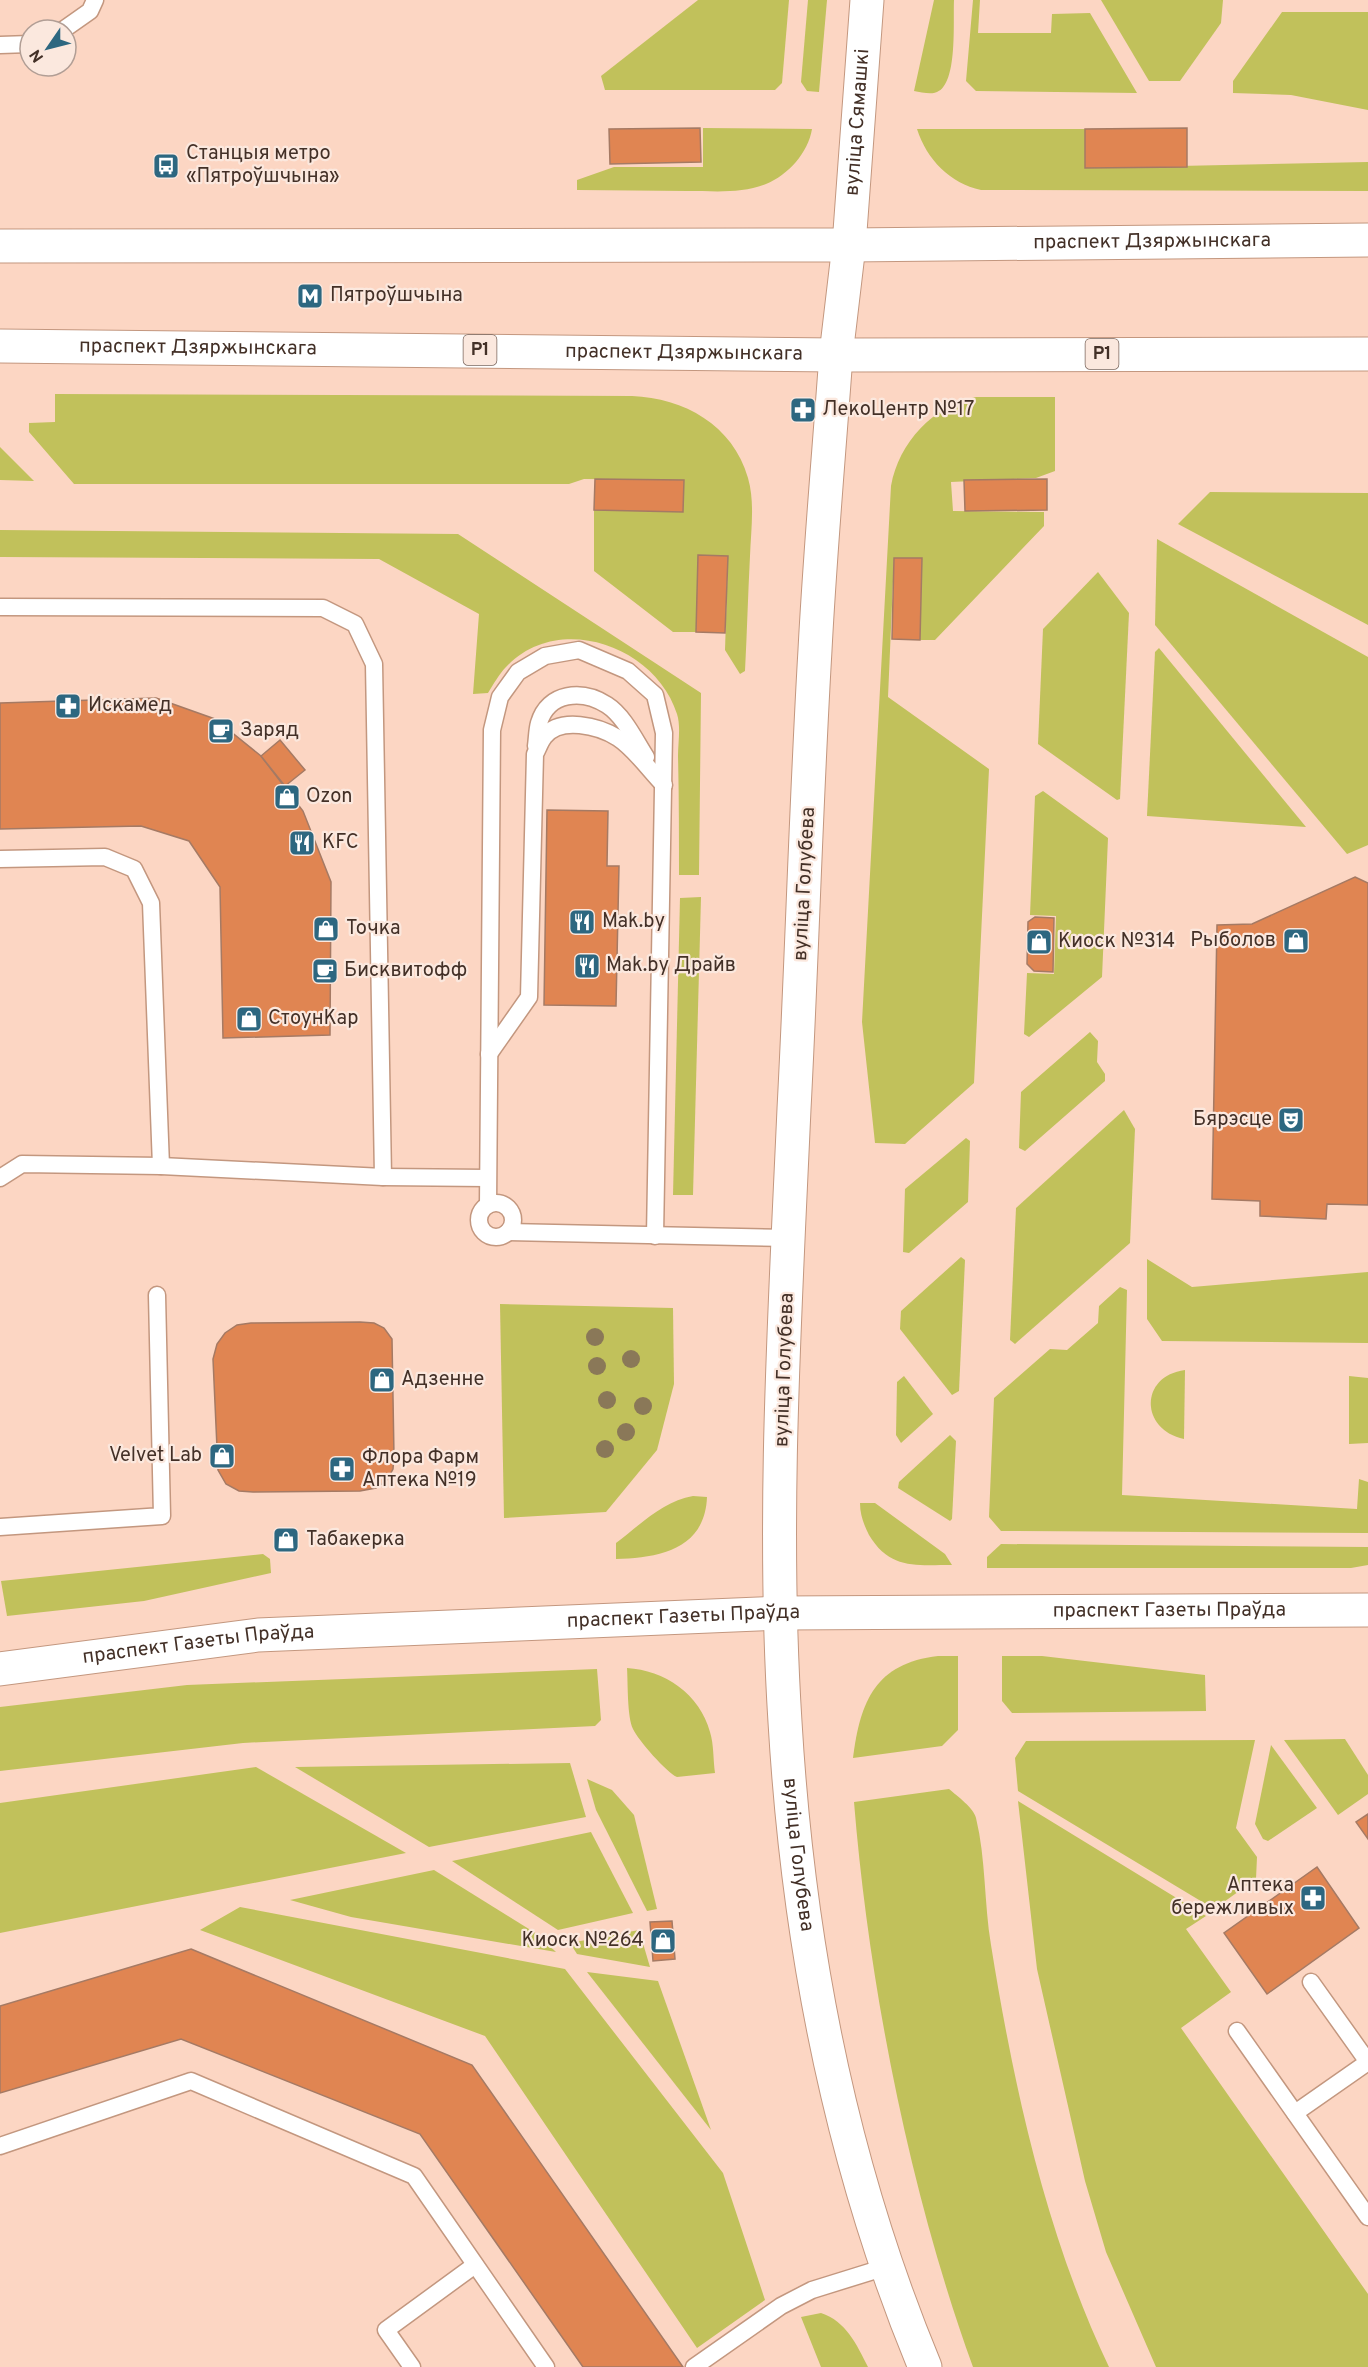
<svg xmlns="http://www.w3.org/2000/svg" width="1368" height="2367" font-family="Overpass,sans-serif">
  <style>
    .green { fill: #c1c15b }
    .building { fill: #e08552; stroke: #a57a64; stroke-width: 1.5 }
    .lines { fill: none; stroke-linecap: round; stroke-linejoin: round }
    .lane-casing { stroke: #c3977f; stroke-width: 19 }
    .secondary-casing { stroke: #c3977f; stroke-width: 35 }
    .primary-casing { stroke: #c3977f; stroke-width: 35 }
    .lane { stroke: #fff; stroke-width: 16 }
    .secondary { stroke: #fff; stroke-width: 33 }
    .primary { stroke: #fff; stroke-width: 33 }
    .tree { fill: #8a7858 }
    .labels { text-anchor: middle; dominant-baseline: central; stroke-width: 4.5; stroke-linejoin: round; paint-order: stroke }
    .shield { fill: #fbe8de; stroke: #7a675e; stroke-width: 1.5 }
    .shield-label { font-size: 18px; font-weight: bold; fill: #433027 }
    .street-label { font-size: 20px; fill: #433027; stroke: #fbe8de }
    .poi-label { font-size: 20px; fill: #433027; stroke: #fbe8de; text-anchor: start }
  </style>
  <rect width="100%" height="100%" fill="#fcd6c3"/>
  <g class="green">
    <path d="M698,0H789L782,83L775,90H605L601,76Z"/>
    <path d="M808,0H827L819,92L807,91L801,82Z"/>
    <path d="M934,0H954C953,21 958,84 937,92C931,95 921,92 914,91Z"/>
    <path d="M973,0H980L978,33H1051L1052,14L1090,13L1137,93L976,91L966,81Z"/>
    <path d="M1101,0H1223L1221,23L1180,81H1149Z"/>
    <path d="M1282,12H1368V110L1291,95L1233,93V81Z"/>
    <path d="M703,128L812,129C808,153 788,175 766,184C743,194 713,191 688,191C651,191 614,190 577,190V180L614,167H703Z"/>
    <path d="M917,129H1085V168L1368,162V191L981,190C950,183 927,160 917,129Z"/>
    <path d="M55,394L632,396C684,398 733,425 748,478C755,502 751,530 750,556C748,594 747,632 745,671L740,674L725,650L728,556H699L696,632H673L594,571V510L683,512V480L584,479L569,484H74L29,432V423L55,422Z"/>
    <path d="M976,397H1055V471L1036,478L951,482L953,511L1044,512V526L935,640H920L922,558H894L888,697L989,769L974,1083L905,1144L875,1143L862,1022L891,486C899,442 933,406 976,397Z"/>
    <path d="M0,447L34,481L0,480Z"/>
    <path d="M1210,492L1368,493V625L1178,524Z"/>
    <path d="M0,530L458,534L701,693L699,875H679C679,835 679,796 678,756C678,743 681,726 677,714C656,646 558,611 506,667C499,674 493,685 488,693L473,694L479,614L379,559L0,557Z"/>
    <path d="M1157,539L1368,657V845L1347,854L1155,625Z"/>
    <path d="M1098,572L1129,613L1120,799L1117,800L1038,744L1043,629Z"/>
    <path d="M1159,648L1306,827L1147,816L1155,652Z"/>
    <path d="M1043,791L1108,838L1102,977L1029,1037L1024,1034L1027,973L1054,974L1056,916L1030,915L1035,796Z"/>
    <path d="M701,897L693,1195H673L680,898Z"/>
    <path d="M1090,1032L1098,1041L1097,1062L1105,1074V1081L1025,1151L1019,1148L1021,1092Z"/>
    <path d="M1124,1110L1135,1129L1130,1243L1015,1344L1010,1340L1016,1208Z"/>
    <path d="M966,1138L970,1141L968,1202L909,1253L903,1252L905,1189Z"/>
    <path d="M961,1257L965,1260L959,1391L952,1395L900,1329L901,1311Z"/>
    <path d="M1147,1259L1192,1287L1368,1272V1343L1162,1341L1147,1319Z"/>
    <path d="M1120,1287L1127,1290L1122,1495L1357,1509L1359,1479L1368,1482V1533L1001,1531L989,1517L994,1398L1050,1349L1067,1350L1098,1323L1099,1306Z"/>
    <path d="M500,1304L673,1308L674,1384L657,1450L606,1512L504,1518Z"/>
    <path d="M1185,1370L1184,1439C1140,1430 1139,1376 1185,1370Z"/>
    <path d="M904,1376L933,1414L901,1443L896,1435L897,1382Z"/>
    <path d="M1349,1376L1368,1378V1443L1349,1444Z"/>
    <path d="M950,1435L956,1441L952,1519L950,1521L898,1488L899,1482Z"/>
    <path d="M693,1496L707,1497C705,1550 658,1558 616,1559V1543C640,1525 663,1501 693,1496Z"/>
    <path d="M860,1503H875L945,1554L952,1565C916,1565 890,1570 869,1535C864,1525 860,1515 860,1503Z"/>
    <path d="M1001,1544L1368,1547V1565L1351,1568H987V1557Z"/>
    <path d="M263,1554L270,1559L271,1573L144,1601L7,1616L1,1581Z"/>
    <path d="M938,1656H958V1730L942,1746L853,1758C860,1701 876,1663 938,1656Z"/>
    <path d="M1002,1656H1042L1205,1675L1206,1711L1012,1713L1002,1701Z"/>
    <path d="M627,1668C664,1670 700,1694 710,1732C714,1745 713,1760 715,1773L677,1777C667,1773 638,1740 633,1729C627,1717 628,1683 627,1668Z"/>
    <path d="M597,1669L601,1720L595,1726L243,1743L0,1771V1707L187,1685Z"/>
    <path d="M1345,1739L1368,1775V1794L1338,1815L1284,1740Z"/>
    <path d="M1255,1740L1236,1828L1257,1857L1256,1879L1214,1909L1018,1791L1015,1758L1026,1741Z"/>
    <path d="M1271,1745L1317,1808L1268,1841L1263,1839L1255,1824Z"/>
    <path d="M570,1763L586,1817L429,1847L295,1767Z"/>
    <path d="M256,1767L406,1853L0,1933V1803Z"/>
    <path d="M587,1779L612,1790L634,1815L657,1909L647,1911L596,1810Z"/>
    <path d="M949,1789C957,1796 974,1808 976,1818C986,1859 984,1903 991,1945C1014,2088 1046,2235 1109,2367H973C910,2194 869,1986 854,1802Z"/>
    <path d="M1018,1801L1206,1916L1186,1929L1231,1992L1181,2028L1368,2294V2367H1156L1106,2252L1085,2181L1037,1969Z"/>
    <path d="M591,1832L633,1913L558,1930L452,1861Z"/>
    <path d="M434,1870L537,1934L556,1952L351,1917L290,1900Z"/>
    <path d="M240,1907L565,1969L723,2173L765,2300L697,2348L485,2036L200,1930Z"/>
    <path d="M639,1930L650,1967L577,1954L570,1943Z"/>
    <path d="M587,1972L658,1981L711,2130Z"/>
    <path d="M821,2313C846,2321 857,2345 868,2367H821L801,2317Z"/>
  </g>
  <g class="building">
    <path d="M700,128L701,162L610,164L609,129Z"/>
    <path d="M1187,128V167L1085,168V129Z"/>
    <path d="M595,479L684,480L683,512L594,510Z"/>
    <path d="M1047,479V510L965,511L964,480Z"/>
    <path d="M698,555L728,556L725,633L696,632Z"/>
    <path d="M894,558H922L920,640L892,639Z"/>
    <path d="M156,698L215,719L261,756L303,811L331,882L330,1035L223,1038L220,887L189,841L141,826L0,829V703Z"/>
    <path d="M280,740L305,770L285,786L261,756Z"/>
    <path d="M547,810L608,811L607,866H619L616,1006L544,1005Z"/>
    <path d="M1355,877L1368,883V1205L1327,1204L1326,1219L1260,1216V1201L1212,1199L1217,925L1252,924Z"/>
    <path d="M1035,917L1054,918L1053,972L1034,971L1027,964L1028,922Z"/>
    <path d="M360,1322L374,1323L384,1328L392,1339L394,1456L393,1469L387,1480L376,1488L360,1491L253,1492L239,1491L226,1484L218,1470L213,1359L217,1344L225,1333L237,1325L251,1323Z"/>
    <path d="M1368,1814V1839L1356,1822Z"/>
    <path d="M1317,1867L1359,1928L1267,1994L1224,1933Z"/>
    <path d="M672,1921L675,1959L653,1961L650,1922Z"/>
    <path d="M191,1949L472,2065L683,2367H583L420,2134L181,2039L0,2093V2006Z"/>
  </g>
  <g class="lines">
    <defs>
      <g id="lane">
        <path d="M63,30L90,11L95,0"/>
        <path d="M0,45L30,44"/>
        <path d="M0,607L323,608L355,624L374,664L383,1177L161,1166L22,1164L0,1178"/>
        <path d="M536,746C537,739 537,730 539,723C548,692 582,689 607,705C624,716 635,740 646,757"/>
        <path d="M0,859L105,857L134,869L151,903L161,1166"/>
        <path d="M489,1054L529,997L535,754C538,749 540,742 544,737C560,716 599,726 618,738C635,749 650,771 664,785"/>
        <path d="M383,1177L487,1178"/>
        <circle cx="496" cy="1220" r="17"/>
        <path d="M488,1205L492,730L500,697L518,672L545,656L579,650L628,671L655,695L664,733L655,1236"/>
        <path d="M508,1232L789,1238"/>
        <path d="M0,1527L162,1516L157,1295"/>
        <path d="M1237,2031L1368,2217"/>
        <path d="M1295,2113L1368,2062L1311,1982"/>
        <path d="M0,2146L191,2081L414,2176L546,2367"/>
        <path d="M412,2367L386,2330L475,2265"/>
        <path d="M694,2367L781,2306L812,2290L886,2267"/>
      </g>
      <g id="secondary">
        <path id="s1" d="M849,245L867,0"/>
        <path id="s2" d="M836,355C829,453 820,552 815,650C806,803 802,956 794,1109C785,1312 772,1518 785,1722C798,1942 840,2163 925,2367"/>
        <path id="s3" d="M0,1669L258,1635L782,1613L1368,1610"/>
      </g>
      <g id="primary">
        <path id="s4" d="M0,246L849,245L1368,240"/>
        <path id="s5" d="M0,346L836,355L1368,354"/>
        <path d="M836,355L849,245"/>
      </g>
    </defs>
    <use href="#lane" class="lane-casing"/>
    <use href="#secondary" class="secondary-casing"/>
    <use href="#primary" class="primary-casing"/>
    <use href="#lane" class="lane"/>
    <use href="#secondary" class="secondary"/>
    <use href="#primary" class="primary"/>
  </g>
  <g class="tree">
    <circle cx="595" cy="1337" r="9"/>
    <circle cx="631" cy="1359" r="9"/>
    <circle cx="597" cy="1366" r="9"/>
    <circle cx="607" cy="1400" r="9"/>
    <circle cx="643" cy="1406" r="9"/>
    <circle cx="626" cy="1432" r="9"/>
    <circle cx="605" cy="1449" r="9"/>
  </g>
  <defs>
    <symbol id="bus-square" viewBox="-11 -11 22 22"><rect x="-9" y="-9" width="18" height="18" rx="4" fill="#2d6780" stroke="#fbe8de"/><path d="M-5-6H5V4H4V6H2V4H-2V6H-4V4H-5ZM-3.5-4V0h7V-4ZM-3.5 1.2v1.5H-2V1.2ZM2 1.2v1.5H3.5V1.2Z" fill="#fff"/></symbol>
    <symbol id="metro-square" viewBox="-11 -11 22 22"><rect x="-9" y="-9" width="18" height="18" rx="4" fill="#2d6780" stroke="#fbe8de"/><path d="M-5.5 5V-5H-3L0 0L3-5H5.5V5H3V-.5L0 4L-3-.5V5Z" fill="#fff"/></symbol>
    <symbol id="pharmacy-square" viewBox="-11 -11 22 22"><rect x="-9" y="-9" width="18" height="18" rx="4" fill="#2d6780" stroke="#fbe8de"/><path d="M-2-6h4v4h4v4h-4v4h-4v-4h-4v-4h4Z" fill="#fff"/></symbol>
    <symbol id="cafe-square" viewBox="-11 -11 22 22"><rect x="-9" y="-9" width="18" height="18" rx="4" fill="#2d6780" stroke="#fbe8de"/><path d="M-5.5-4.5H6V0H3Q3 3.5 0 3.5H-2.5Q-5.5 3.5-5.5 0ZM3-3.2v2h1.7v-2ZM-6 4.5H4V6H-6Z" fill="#fff"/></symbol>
    <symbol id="shop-square" viewBox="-11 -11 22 22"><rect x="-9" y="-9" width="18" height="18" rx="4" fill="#2d6780" stroke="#fbe8de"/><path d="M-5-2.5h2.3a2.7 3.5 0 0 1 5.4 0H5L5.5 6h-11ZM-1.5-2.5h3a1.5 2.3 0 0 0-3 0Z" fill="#fff"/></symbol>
    <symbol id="restaurant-square" viewBox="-11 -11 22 22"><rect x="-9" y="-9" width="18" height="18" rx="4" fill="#2d6780" stroke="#fbe8de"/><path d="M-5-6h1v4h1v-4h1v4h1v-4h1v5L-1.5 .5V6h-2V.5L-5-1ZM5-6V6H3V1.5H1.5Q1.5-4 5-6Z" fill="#fff"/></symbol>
    <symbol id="theatre-square" viewBox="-11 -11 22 22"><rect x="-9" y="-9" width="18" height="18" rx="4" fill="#2d6780" stroke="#fbe8de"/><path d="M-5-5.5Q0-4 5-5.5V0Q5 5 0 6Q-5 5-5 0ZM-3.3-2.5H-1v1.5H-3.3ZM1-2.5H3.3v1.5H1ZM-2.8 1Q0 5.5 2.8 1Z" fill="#fff"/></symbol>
  </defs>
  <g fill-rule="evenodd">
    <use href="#bus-square" x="151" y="151" width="30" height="30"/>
    <use href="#metro-square" x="295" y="281" width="30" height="30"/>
    <use href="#pharmacy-square" x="788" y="395" width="30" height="30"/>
    <use href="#pharmacy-square" x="53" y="691" width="30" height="30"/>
    <use href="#cafe-square" x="206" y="716" width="30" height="30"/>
    <use href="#shop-square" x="272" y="782" width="30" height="30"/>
    <use href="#restaurant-square" x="287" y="828" width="30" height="30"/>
    <use href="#restaurant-square" x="567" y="907" width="30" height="30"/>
    <use href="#shop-square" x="311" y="914" width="30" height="30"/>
    <use href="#shop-square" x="1281" y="926" width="30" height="30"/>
    <use href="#shop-square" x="1024" y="927" width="30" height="30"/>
    <use href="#restaurant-square" x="572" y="951" width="30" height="30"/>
    <use href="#cafe-square" x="310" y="956" width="30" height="30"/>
    <use href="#shop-square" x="234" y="1004" width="30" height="30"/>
    <use href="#theatre-square" x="1276" y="1105" width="30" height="30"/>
    <use href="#shop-square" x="367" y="1365" width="30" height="30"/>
    <use href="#shop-square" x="207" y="1441" width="30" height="30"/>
    <use href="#pharmacy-square" x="327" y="1454" width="30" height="30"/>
    <use href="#shop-square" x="271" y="1525" width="30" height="30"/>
    <use href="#pharmacy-square" x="1298" y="1883" width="30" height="30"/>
    <use href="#shop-square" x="648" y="1926" width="30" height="30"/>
  </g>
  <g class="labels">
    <g class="shield">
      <rect x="463.5" y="335" width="33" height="30" rx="4.5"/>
      <rect x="1085.5" y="339" width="33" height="30" rx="4.5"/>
    </g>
    <g class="shield-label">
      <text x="480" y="350">Р1</text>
      <text x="1102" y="354">Р1</text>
    </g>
    <g class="street-label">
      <text stroke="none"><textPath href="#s1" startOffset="123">вуліца Сямашкі</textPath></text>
      <text stroke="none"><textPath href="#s4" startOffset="1152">праспект Дзяржынскага</textPath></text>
      <text stroke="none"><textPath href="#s5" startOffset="198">праспект Дзяржынскага</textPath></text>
      <text stroke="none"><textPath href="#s5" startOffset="684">праспект Дзяржынскага</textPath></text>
      <text transform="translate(805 884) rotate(-87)">вуліца Голубева</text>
      <text transform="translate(785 1370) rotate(-88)">вуліца Голубева</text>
      <text stroke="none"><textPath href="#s3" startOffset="1172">праспект Газеты Праўда</textPath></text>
      <text stroke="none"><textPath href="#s3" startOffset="686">праспект Газеты Праўда</textPath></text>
      <text stroke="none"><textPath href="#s3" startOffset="200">праспект Газеты Праўда</textPath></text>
      <text stroke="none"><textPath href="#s2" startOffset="1502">вуліца Голубева</textPath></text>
    </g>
    <g class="poi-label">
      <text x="186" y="154">Станцыя метро<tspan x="186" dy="23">«Пятроўшчына»</tspan></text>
      <text x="330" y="296">Пятроўшчына</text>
      <text x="822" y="410">ЛекоЦентр №17</text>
      <text x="88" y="706">Искамед</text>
      <text x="240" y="731">Заряд</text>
      <text x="306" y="797">Ozon</text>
      <text x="322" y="843">KFC</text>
      <text x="602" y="922">Mak.by</text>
      <text x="346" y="929">Точка</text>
      <text x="1276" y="941" text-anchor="end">Рыболов</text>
      <text x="1058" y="942">Киоск №314</text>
      <text x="606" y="966">Маk.by Драйв</text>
      <text x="344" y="971">Бисквитофф</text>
      <text x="268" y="1019">СтоунКар</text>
      <text x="1272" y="1120" text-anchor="end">Бярэсце</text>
      <text x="401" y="1380">Адзенне</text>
      <text x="202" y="1456" text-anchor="end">Velvet Lab</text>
      <text x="362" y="1458">Флора Фарм<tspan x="362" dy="23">Аптека №19</tspan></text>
      <text x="306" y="1540">Табакерка</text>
      <text x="1294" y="1886" text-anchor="end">Аптека<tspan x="1294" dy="23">бережливых</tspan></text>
      <text x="644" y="1941" text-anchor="end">Киоск №264</text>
    </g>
  </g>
  <g transform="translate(48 48) rotate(235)"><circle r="28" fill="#fbe8de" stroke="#b19e95" stroke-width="1.5"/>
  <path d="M0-4.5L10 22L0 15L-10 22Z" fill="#2d6780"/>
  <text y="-9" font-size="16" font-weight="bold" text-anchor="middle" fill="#433027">N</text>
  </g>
</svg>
